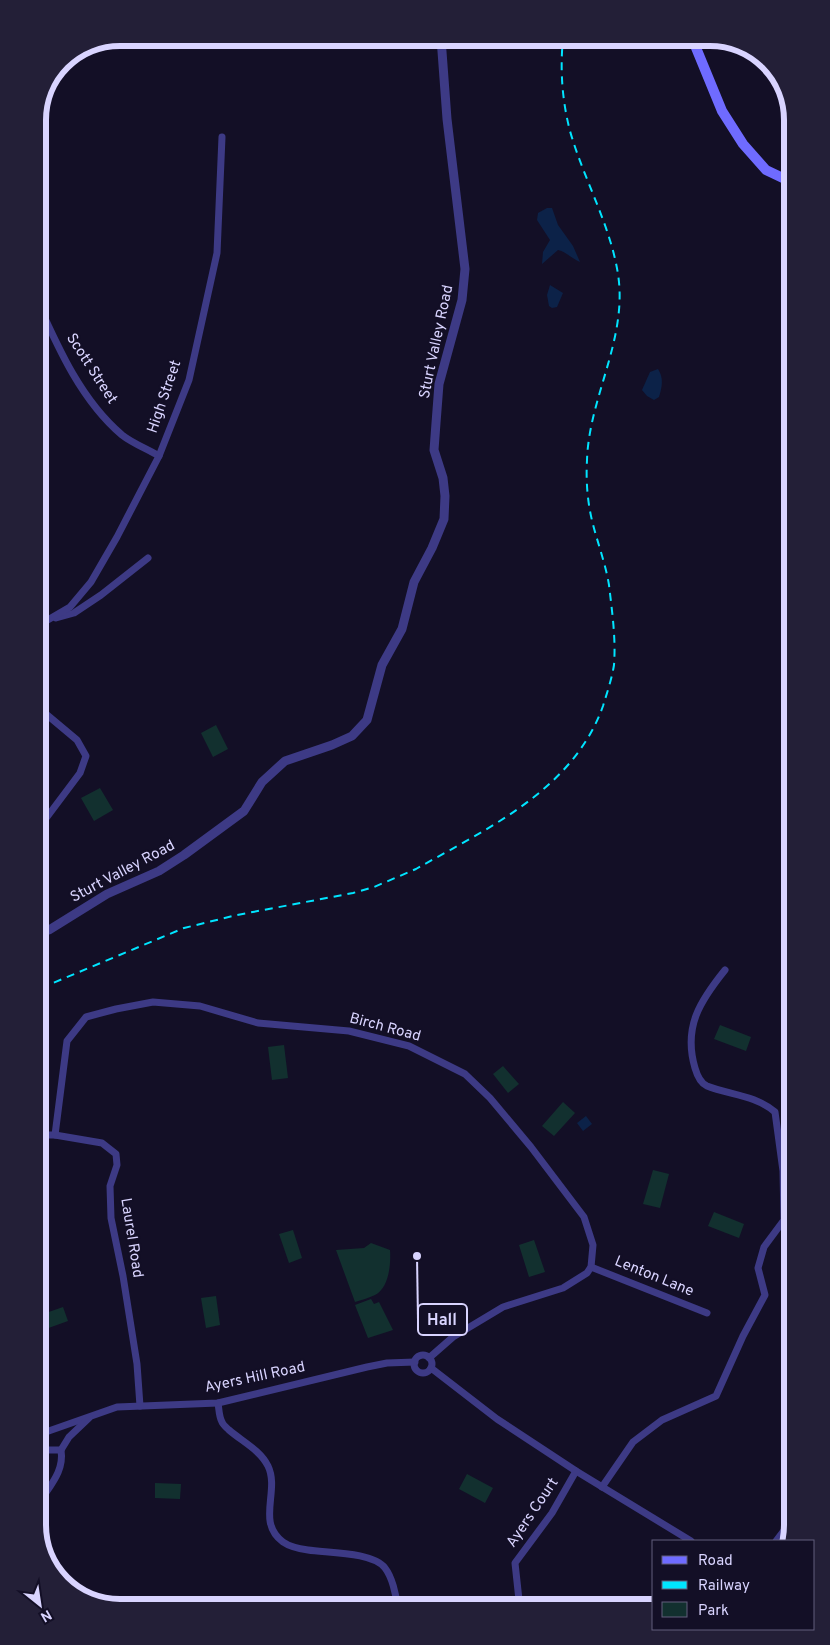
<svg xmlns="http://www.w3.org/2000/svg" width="830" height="1645" font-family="Overpass,sans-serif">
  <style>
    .green { fill: #12302f }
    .water { fill: #0c2248 }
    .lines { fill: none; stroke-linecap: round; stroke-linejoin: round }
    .minor { stroke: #3d3a85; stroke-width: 7 }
    .tertiary { stroke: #3d3a85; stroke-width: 9 }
    .secondary { stroke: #6f6bff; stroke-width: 10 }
    .rail { stroke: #00e5ff; stroke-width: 2; stroke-dasharray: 8 6; stroke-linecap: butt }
    .labels { text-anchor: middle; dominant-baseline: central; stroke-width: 4; stroke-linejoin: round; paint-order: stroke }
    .street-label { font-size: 15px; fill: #d9d4ff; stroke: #130f26 }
    .rim { fill: none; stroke: #d9d4ff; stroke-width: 6 }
    .leader { fill: none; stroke: #d9d4ff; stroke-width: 2 }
    .callout-dot { fill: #d9d4ff; stroke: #130f26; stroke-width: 2 }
    .callout { fill: #130f26; stroke: #d9d4ff; stroke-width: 2 }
    .callout-label { font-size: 16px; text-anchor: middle; font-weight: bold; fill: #d9d4ff }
  </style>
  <rect width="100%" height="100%" fill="#130f26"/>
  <g class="green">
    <path d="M216,725L228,749L213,757L201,733Z"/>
    <path d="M100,788L113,810L94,821L81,798Z"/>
    <path d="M720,1025L751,1037L746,1051L714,1039Z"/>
    <path d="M284,1045L288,1078L272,1080L268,1047Z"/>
    <path d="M503,1066L519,1084L508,1093L493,1074Z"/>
    <path d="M563,1102L575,1113L554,1136L542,1126Z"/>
    <path d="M653,1170L669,1174L660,1208L643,1204Z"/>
    <path d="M714,1212L744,1224L739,1238L708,1226Z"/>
    <path d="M293,1230L302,1258L289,1263L279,1234Z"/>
    <path d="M534,1240L545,1272L529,1277L519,1245Z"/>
    <path d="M371,1243L390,1250C391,1264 389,1288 375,1295C369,1298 361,1300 355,1302L336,1250L364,1248Z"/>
    <path d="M216,1296L220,1325L206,1328L201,1298Z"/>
    <path d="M371,1299L374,1304L379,1302L393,1330L368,1338L355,1305Z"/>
    <path d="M63,1307L68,1321L43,1330V1314Z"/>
    <path d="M467,1474L493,1488L485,1503L459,1489Z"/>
    <path d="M155,1483L181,1484L180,1499L155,1498Z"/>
  </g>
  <g class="water">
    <path d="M547,208H552L558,225L573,246L580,262C572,259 567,252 558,250L542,264L543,252L550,240L537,220L538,213Z"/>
    <path d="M550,285L563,293L557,307L552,308L549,306L547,295Z"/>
    <path d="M658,369C664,378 662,387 659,397L654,400L647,396L642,390L650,372Z"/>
    <path d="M586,1116L592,1124L583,1131L577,1123Z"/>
  </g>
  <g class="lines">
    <g class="minor">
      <path d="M38,303C59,350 82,401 122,435C132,443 147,449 159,456"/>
      <path d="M56,618L74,613L101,595L148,558"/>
      <path d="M40,626L46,621L70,607L91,582L117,537L159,456L189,380L217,253L222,137"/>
      <path d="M40,709L77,740L86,756L80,773L41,825"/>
      <path d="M42,1135H55L102,1143L116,1154L117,1165L110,1186L111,1218L123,1276L137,1364L140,1406"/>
      <path d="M55,1135L67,1041L86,1017L116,1009L153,1002L200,1006L258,1023L349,1031L409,1046L465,1074L490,1098L531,1147L584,1217L593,1245L591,1267L587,1273L563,1288L503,1307L453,1337L429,1358"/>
      <path d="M591,1267L707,1313"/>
      <circle cx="423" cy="1364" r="9"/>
      <path d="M431,1368L497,1419L576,1471L691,1541"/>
      <path d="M218,1403C219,1409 219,1417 222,1422C223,1425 227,1428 229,1430C243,1442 260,1450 268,1466C280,1491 256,1522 283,1542C290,1547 301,1549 308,1550C328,1553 373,1552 385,1568C392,1577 396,1594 397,1605"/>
      <path d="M43,1433L117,1407L218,1403L367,1367L387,1363L415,1362"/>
      <path d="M43,1450H61C64,1469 53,1482 43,1497"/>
      <path d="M61,1450L69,1437L89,1418"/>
      <path d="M602,1487L633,1442L662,1420L716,1396L743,1336L765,1295L758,1268L764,1247L784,1220L783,1171L775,1112C755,1095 730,1095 707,1086C700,1083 697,1075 695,1068C683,1027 700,1001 725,970"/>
      <path d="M776,1541L792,1520"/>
      <path d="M519,1600L515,1563L552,1513L576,1471"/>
    </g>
    <path class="tertiary" d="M41,932L49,930L107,894L159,871L184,855L244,811L262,782L285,761L332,745L352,736L367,720L382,665L402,629L414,582L432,548L444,519L445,496L443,478L434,450L436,423L439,384L462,300L465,269L447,119L441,38"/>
    <path class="secondary" d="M692,38L722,111L743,144L766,170L787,180"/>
    <path class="rail" d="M41,988L184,928L237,915L353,893L374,887L416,869C488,828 573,790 603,706C607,693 612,678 614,665C616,638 612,611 609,585C605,561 596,539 591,516C587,497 586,479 587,460C589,397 628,339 618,274C610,224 584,180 570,131C562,100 560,70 563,38"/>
  </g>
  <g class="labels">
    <g class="street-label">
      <text transform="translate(437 342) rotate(-78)">Sturt Valley Road</text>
      <text transform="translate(91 369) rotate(57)">Scott Street</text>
      <text transform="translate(165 397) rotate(-71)">High Street</text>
      <text transform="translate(123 872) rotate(-28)">Sturt Valley Road</text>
      <text transform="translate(385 1028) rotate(15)">Birch Road</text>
      <text transform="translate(131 1238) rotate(81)">Laurel Road</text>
      <text transform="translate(654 1277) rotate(22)">Lenton Lane</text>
      <text transform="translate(255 1378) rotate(-12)">Ayers Hill Road</text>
      <text transform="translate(533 1513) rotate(-56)">Ayers Court</text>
    </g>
  </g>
  <path d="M0 0H830V1645H0ZM120 46H710A74 74 0 0 1 784 120V1525A74 74 0 0 1 710 1599H120A74 74 0 0 1 46 1525V120A74 74 0 0 1 120 46Z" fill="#231f37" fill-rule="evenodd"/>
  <path class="rim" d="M120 46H710A74 74 0 0 1 784 120V1525A74 74 0 0 1 710 1599H120A74 74 0 0 1 46 1525V120A74 74 0 0 1 120 46Z"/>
  <path class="leader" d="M417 1256L418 1320"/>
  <circle class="callout-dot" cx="417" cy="1256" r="5"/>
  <rect class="callout" x="418" y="1304" width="49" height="31" rx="5"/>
  <g class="callout-label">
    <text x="442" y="1325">Hall</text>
  </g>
  <rect x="652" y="1540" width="162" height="90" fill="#130f26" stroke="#625e7d"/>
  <rect x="662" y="1556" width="25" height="8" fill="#6f6bff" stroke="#625e7d"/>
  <text x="698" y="1565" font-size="15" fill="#d9d4ff">Road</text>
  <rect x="662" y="1581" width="25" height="8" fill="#00e5ff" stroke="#625e7d"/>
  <text x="698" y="1590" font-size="15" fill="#d9d4ff">Railway</text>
  <rect x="662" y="1602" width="25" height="15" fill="#12302f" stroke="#625e7d"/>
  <text x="698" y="1615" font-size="15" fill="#d9d4ff">Park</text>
  <g transform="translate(40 1605) rotate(150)" stroke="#130f26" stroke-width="4" paint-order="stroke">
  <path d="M0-4L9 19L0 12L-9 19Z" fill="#d9d4ff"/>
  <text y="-8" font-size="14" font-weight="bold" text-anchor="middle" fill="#d9d4ff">N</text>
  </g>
</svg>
